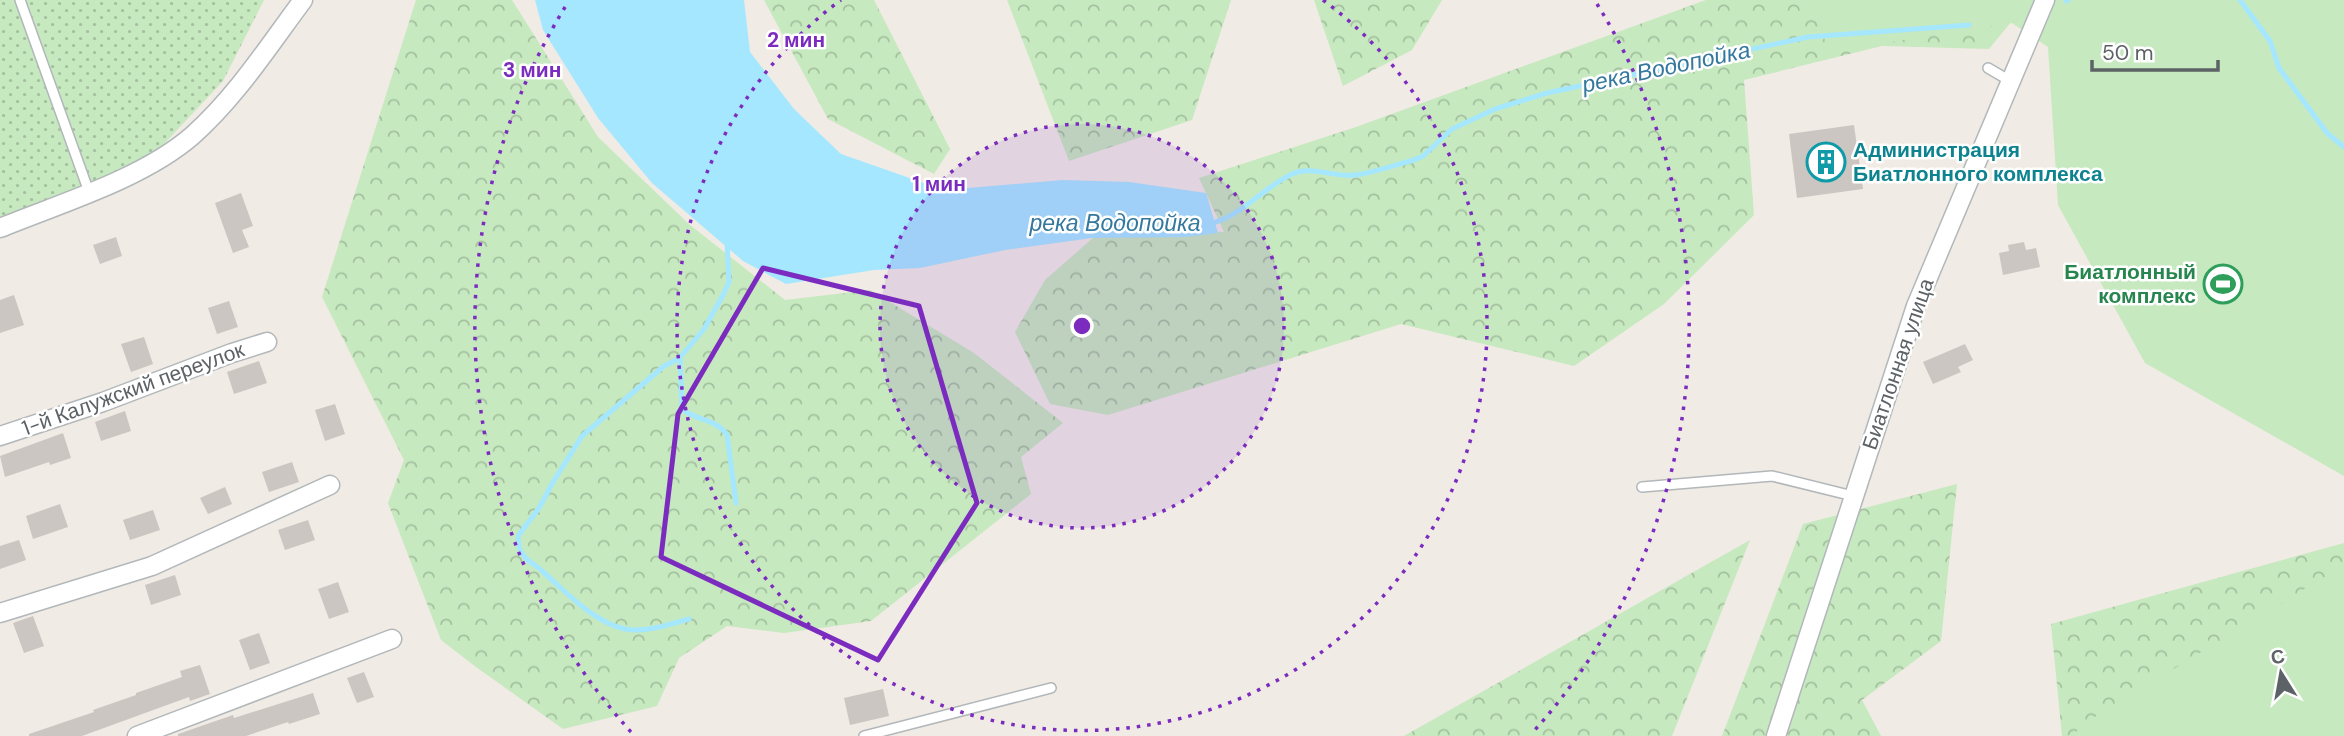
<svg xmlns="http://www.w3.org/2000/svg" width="2344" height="736" font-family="'DM Sans',sans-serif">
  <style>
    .grass { fill: url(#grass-dots) }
    .forest { fill: url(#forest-crowns) }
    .pitch { fill: #c6e9bf }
    .water { fill: #a5e7ff }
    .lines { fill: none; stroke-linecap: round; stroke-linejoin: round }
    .stream { stroke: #a5e7ff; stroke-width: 5 }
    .building { fill: #cbc6c1 }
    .service-casing { stroke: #b2b7ba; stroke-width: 12 }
    .minor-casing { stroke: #b2b7ba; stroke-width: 21 }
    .service { stroke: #fff; stroke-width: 9 }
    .minor { stroke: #fff; stroke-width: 18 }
    .marked { fill: none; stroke: #7b2cbf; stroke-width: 5; stroke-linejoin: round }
    .ring { fill: none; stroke: #7b2cbf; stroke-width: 3.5; stroke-dasharray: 3.5 7 }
    .labels { text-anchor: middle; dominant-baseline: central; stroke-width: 5; stroke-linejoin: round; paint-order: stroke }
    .culture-label { font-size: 21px; font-weight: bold; fill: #0d838f; stroke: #fff; text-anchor: start }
    .leisure-label { font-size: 21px; font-weight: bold; fill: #27864d; stroke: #fff; text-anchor: end }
    .street-label { font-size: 21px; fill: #5c6266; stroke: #fff }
    .water-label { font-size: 23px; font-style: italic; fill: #34789d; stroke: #fff }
    .centre { fill: #7b2cbf; stroke: #fff; stroke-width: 3.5 }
    .ring-label { font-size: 21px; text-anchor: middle; font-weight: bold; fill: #7b2cbf; stroke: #fff; stroke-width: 5; stroke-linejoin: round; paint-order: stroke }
  </style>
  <defs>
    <pattern id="grass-dots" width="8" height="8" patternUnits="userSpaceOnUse" patternTransform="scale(1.75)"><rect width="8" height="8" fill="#c6e9bf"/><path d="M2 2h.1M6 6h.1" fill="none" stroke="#a4c09f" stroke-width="1.8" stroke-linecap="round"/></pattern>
    <pattern id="forest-crowns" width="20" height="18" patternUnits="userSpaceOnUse" patternTransform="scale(1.75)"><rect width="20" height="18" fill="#c6e9bf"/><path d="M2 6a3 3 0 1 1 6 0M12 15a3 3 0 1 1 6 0" fill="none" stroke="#a4c09f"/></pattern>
  </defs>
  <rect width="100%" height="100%" fill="#f0ebe4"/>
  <path class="grass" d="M0,0H264L223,81L148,161L0,220Z"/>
  <g class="forest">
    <path d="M416,0H512L598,137L690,225L785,300L870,290L974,353L1063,423L1021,457L1031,494L871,621L784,633L727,626L679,658L657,706L563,729L476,667L441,640L388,503L404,460L322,297Z"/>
    <path d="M764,0H874L950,149L934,174L828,119Z"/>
    <path d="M1007,0H1231L1192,120L1069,161Z"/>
    <path d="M1314,0H1442L1412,50L1343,86Z"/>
    <path d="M1706,0H2029L1989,49L1882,46L1744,80L1754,215L1664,304L1574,366L1401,324L1108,415L1050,404L1015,332L1045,280L1094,237L1147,229L1224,232L1199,178L1356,127Z"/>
    <path d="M1957,484L1941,641L1862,700L1881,736H1722L1803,524Z"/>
    <path d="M1750,540L1672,736H1404Z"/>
    <path d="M2344,543V736H2062L2051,624Z"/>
  </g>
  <g class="pitch">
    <path d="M1817,0H2344V476L2145,363L2058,205L2048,47L2012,23L1827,52Z"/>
    <path d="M2344,565V736H2074L2080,726Z"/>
  </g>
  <path class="water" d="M535,0H744L750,52L794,109L841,154L944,190L1063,180L1129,182L1206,193L1218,233L1186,237L1092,238L1005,250L920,268L874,270L786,284L743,261L652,183L598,118L543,30Z"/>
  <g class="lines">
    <g class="stream">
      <path d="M2240,0L2270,41L2279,68L2327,133L2344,147"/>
      <path d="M2066,1L2068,0"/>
      <path d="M1209,224C1241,217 1262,188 1292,174C1312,165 1335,178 1356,175C1376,172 1395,165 1414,160L1423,156L1452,129L1495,109L1547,93L1808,37L1969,25"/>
      <path d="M680,357L682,409C696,421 716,418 727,435L736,503"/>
      <path d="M689,619C670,624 645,633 625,629C594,623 564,590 541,570C536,565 528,562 524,556C519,551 518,543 518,536L539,508L553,482L582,436L664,366L678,359L683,354L704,329L723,295L729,282L727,242"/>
    </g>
  </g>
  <g class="building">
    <path d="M1854,125L1863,189L1797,198L1789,134Z"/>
    <path d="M241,193L253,226L242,230L249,247L233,253L215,203Z"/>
    <path d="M116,237L122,256L100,264L93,245Z"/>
    <path d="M2024,242L2026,250L2036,248L2040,267L2003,275L1999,253L2009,251L2008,245Z"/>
    <path d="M14,295L24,325L0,333V300Z"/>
    <path d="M229,301L238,327L217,334L208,308Z"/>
    <path d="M144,337L153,364L131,372L121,344Z"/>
    <path d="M1965,344L1973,360L1958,367L1961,372L1933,384L1923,362Z"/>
    <path d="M259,361L267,383L234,394L227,372Z"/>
    <path d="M335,404L345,434L325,441L315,410Z"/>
    <path d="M125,411L131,431L101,441L95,422Z"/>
    <path d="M63,433L71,458L50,465L49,462L5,477L0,456Z"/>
    <path d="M292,462L299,482L269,492L262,472Z"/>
    <path d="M225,487L232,504L208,514L200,498Z"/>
    <path d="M60,504L68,527L33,539L26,516Z"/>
    <path d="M153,510L160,530L130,540L123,520Z"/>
    <path d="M308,520L315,540L285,550L278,530Z"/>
    <path d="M19,540L26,560L0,569V546Z"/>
    <path d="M175,575L181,595L151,605L145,585Z"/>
    <path d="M338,582L349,612L329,619L318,589Z"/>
    <path d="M33,616L44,646L24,653L13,623Z"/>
    <path d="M259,633L270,663L250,670L239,640Z"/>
    <path d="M200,665L210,694L190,701L189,697L82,736H29V734L94,712L93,710L136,695V693L182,677L180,671Z"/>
    <path d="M364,672L374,697L357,703L347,678Z"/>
    <path d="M883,689L889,716L850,725L844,698Z"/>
    <path d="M313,693L320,714L289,724L288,722L246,736H178V734L233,715L234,718Z"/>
  </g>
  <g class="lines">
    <defs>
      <g id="service">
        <path d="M20,0L89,192"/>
        <path d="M1988,68L2012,82"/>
        <path d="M1642,487L1772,476L1853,496"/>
        <path d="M864,736L1051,688"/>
      </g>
      <g id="minor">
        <path d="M0,228C61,203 142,179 192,136C236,97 268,47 303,0"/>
        <path d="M0,436L103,402L232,353L267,342"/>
        <path d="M0,613L152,566L330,485"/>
        <path d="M137,736L392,639"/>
        <path d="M1776,736L1916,306L2045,0"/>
      </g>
    </defs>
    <use href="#service" class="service-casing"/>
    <use href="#minor" class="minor-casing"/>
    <use href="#service" class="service"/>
    <use href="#minor" class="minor"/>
  </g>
  <path class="marked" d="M763,268L919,306L977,503L878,660L661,557L678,414Z"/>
  <circle cx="1082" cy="326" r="202" fill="#7b2cbf" fill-opacity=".12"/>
  <g class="ring">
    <circle cx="1082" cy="326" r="202"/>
    <path d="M1323 0A405 405 0 1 1 841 0"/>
    <path d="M631 732A607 607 0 0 1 567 4M1597 4A607 607 0 0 1 1533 732"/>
  </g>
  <defs>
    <symbol id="building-ring" viewBox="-11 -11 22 22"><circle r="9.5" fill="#fff" stroke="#0f9aa8" stroke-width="1.5"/><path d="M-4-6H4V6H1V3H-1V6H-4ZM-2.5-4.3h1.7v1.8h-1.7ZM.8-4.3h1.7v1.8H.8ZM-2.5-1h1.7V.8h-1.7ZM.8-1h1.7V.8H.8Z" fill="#0f9aa8"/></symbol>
    <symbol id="stadium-ring" viewBox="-11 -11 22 22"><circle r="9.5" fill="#fff" stroke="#2e9e5b" stroke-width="1.5"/><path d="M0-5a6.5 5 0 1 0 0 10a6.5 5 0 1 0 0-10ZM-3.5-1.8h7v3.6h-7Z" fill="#2e9e5b"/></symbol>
  </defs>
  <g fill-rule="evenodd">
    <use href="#building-ring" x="1804" y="140" width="44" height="44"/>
    <use href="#stadium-ring" x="2201" y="262" width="44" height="44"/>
  </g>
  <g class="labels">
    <g class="culture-label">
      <text x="1853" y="150">Администрация<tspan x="1853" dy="24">Биатлонного комплекса</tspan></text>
    </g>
    <g class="leisure-label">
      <text x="2196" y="272">Биатлонный<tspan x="2196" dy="24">комплекс</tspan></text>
    </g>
    <g class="street-label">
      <text transform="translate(1898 364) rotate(-71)">Биатлонная улица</text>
      <text transform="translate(133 389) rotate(-20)">1-й Калужский переулок</text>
    </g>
    <g class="water-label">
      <text transform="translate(1666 67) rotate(-12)">река Водопойка</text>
      <text x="1115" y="223">река Водопойка</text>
    </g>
  </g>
  <circle cx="1082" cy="326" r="10" class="centre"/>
  <g class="ring-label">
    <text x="796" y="47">2 мин</text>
    <text x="532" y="77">3 мин</text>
    <text x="939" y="191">1 мин</text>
  </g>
  <g transform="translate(2281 673) rotate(349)" stroke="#ffffff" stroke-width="5" paint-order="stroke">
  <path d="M0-5L12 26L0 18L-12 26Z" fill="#5c6266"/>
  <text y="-10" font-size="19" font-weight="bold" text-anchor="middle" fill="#5c6266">С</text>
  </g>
  <path d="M2092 60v10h126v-10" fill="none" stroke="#5c6266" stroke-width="3.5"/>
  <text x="2102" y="60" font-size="21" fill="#5c6266" stroke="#ffffff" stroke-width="5" paint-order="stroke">50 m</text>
</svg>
